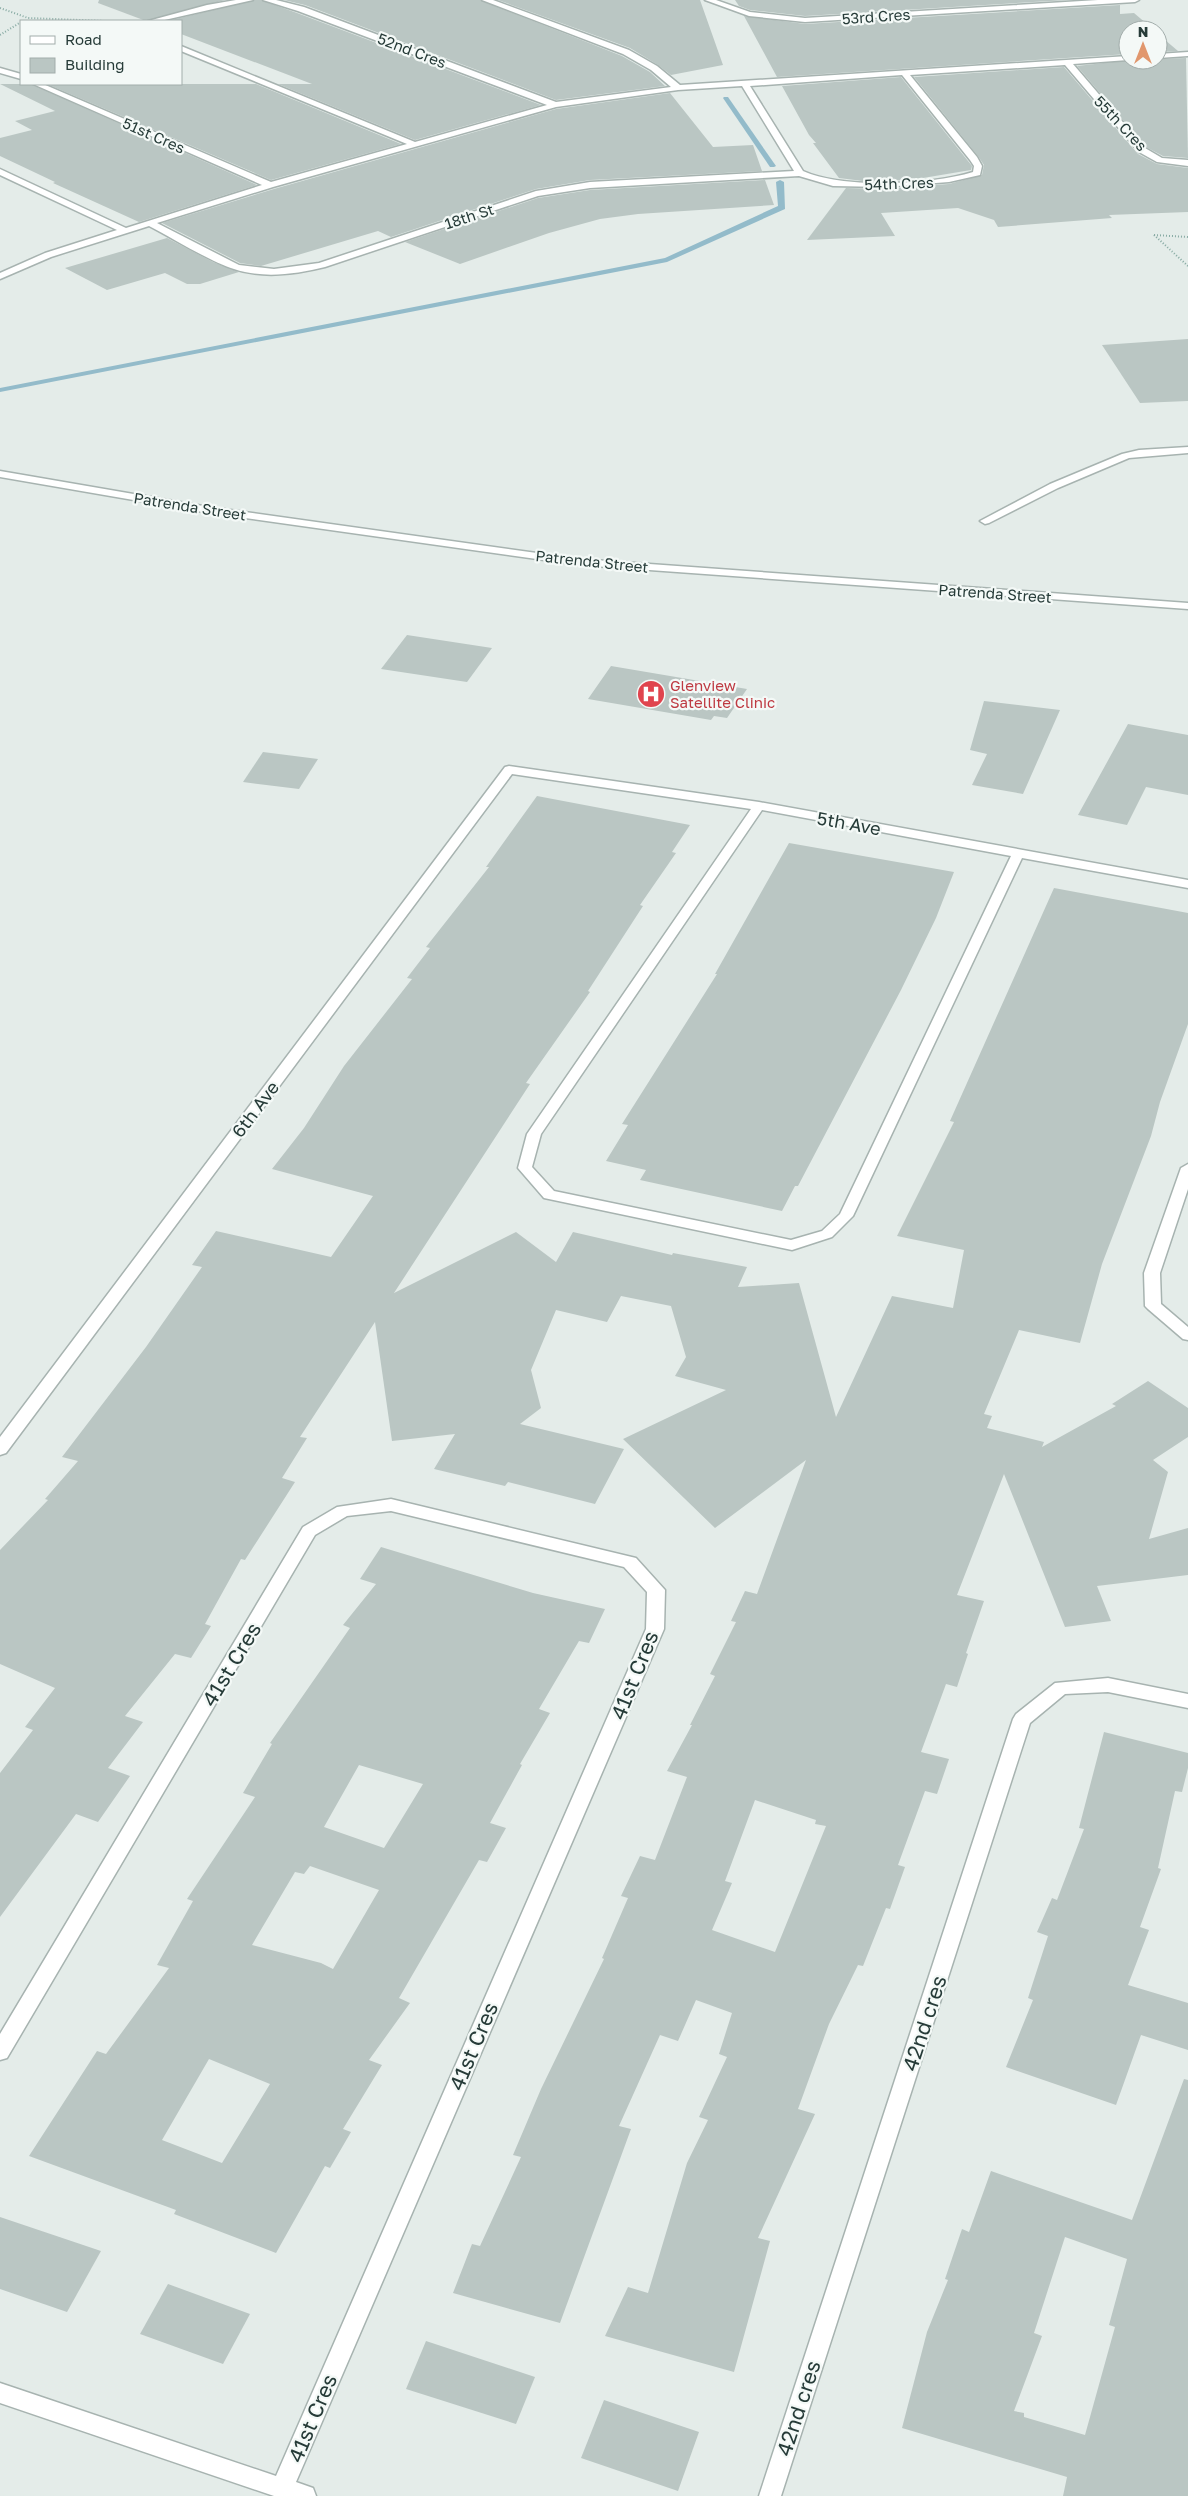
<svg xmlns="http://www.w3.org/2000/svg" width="1188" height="2496" font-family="'Golos Text',sans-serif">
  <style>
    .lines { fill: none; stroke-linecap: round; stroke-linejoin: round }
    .stream { fill: #93bbca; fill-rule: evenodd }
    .building { fill: #bac6c3; fill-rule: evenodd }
    .service-casing { stroke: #a7b3b0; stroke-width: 3 }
    .minor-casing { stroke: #a7b3b0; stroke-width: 3 }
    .tertiary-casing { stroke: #a7b3b0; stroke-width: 3 }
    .path { stroke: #88aba4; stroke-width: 2; stroke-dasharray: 1 2; stroke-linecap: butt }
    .service { fill: #fff; fill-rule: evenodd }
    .minor { fill: #fff; fill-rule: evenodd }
    .tertiary { fill: #fff; fill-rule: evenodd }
    .labels { text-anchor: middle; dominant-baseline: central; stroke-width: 4.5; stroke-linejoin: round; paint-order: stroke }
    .far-street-label { font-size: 15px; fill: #263b38; stroke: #f4f9f7 }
    .far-health-label { font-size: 15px; fill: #be3a42; stroke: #f4f9f7; text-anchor: start }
    .street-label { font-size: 18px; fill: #263b38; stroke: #f4f9f7 }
    .near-street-label { font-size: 21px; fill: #263b38; stroke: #f4f9f7 }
  </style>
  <rect width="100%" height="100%" fill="#e4ece9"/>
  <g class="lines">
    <g class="stream">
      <path d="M724,97H728L776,166L774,167H770L723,98Z"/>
      <path d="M780,180L784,182L785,209L667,262L0,392V388L665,258L778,206L776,182Z"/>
    </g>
  </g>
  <g class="building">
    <path d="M99,0H225L146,21L98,3Z"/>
    <path d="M255,0H261L297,13L541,105L415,140L278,84H312L181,34V21H167Z"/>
    <path d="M284,0H480L622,56L650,72L665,86L556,100L305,5Z"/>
    <path d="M498,0H700L723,65L671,75L658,65L630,48Z"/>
    <path d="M735,0H1067L805,16L750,10L739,6Z"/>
    <path d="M1120,5V14L1134,13L1154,30H1128V54L777,77L744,16L805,24Z"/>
    <path d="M1158,34L1178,51L1158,52Z"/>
    <path d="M1186,58L1188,158L1163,156L1146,147L1077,66L1130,60Z"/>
    <path d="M1064,67L1138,154L1157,164L1188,168V212L1109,215L1112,218L998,227L994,220L958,208L881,213L895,236L807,240L846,188L884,189L949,184L982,175L984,165L978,156L914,77Z"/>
    <path d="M901,77L968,161L972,166L971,170L911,180L863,181L839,178L813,143H816L809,135L782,86Z"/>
    <path d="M0,84H31L257,185L139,222L53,183L55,182L0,156V138L32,130L15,121L55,111Z"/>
    <path d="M47,84H256L401,144L271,180Z"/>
    <path d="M670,93L713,147L753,145L762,171L590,180L536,189L391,237L378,231L261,266L240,263L162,223L274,189L556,109Z"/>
    <path d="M765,180L774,205L638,214L600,219L549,233L460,264L405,242L538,198L590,190Z"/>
    <path d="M167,238L213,262L239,272L200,284H187L165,273L107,290L65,268Z"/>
    <path d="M1188,339V401L1140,403L1102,345Z"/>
    <path d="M407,635L492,648L467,682L381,669Z"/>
    <path d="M611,666L747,689L727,718L714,716L711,720L588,699Z"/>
    <path d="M984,701L1060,710L1023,794L972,785L987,754L970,750Z"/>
    <path d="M1128,724L1188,735V795L1146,787L1127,825L1078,815Z"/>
    <path d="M263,752L318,759L299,789L243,782Z"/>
    <path d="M537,796L690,825L672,852L676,853L640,905L643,906L588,991L590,992L526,1083L530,1084L394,1293L516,1232L556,1262L573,1232L672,1255L673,1253L747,1267L738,1287L799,1283L836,1417L892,1296L953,1308L964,1250L897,1236L954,1122L950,1121L1054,888L1188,913V1024L1160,1102L1151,1136L1102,1264L1080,1343L1019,1330L984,1414L992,1416L987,1428L1044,1442L1042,1447L1116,1406L1112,1404L1148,1381L1188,1408V1437L1153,1460L1168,1472L1149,1539L1188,1528V1575L1097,1586L1111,1621L1065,1627L1004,1474L957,1595L984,1601L966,1653L968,1654L957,1687L946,1684L921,1752L949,1759L937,1794L925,1791L898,1865L905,1867L890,1909L886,1908L863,1966L858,1965L829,2024L798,2109L815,2114L758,2238L770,2241L734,2372L605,2336L628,2287L648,2293L687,2163L708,2120L699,2117L727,2057L719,2054L732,2013L696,2000L678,2041L660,2035L619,2126L631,2129L560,2323L453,2293L472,2244L480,2246L521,2157L513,2155L541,2089L604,1959L602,1958L628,1898L621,1896L640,1856L655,1860L687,1777L667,1771L692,1725H690L715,1676L710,1674L736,1622L731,1621L745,1591L757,1594L806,1460L715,1528L623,1439L726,1390L675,1376L686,1357L671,1306L621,1296L607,1322L556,1310L531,1370L541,1408L520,1424L624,1449L595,1504L508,1482L505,1486L434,1469L455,1434L392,1441L375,1322L300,1437L307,1438L282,1478L295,1482L245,1560L241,1559L205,1624L211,1626L191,1658L175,1654L125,1716L143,1722L108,1768L130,1776L98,1822L76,1814L0,1917V1773L33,1730L25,1727L55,1688L0,1664V1550L48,1500L45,1499L78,1461L62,1457L146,1347L202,1267L192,1265L216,1231L331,1257L373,1196L272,1169L304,1128L344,1066L412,979L407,978L430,948L426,947L489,867H486ZM755,1800L816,1820L815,1824L826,1826L775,1952L712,1930L732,1883L725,1881Z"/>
    <path d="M789,843L954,872L936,918L901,990L798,1186H795L782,1211L640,1180L646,1170L606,1161L628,1125L622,1124L717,974H715Z"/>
    <path d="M381,1547L533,1593L605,1609L589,1643L579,1641L539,1709L550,1713L520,1764L522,1765L490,1823L506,1828L487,1862L479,1860L399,1998L410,2003L369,2060L382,2065L343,2129L351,2132L330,2168L325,2166L276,2253L174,2214L176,2210L29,2156L97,2051L106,2054L169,1968L157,1965L193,1901L187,1899L255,1797L243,1793L272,1744L270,1743L350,1628L343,1625L376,1584L360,1579ZM359,1765L423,1784L384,1848L324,1827ZM310,1866L379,1890L333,1969L321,1963L252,1945L295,1872L304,1874ZM209,2059L270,2084L222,2163L162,2140Z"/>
    <path d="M1104,1732L1188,1753V1768L1182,1792L1175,1791L1158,1868L1161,1869L1140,1927L1149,1930L1128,1985L1188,2003V2050L1141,2035L1116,2105L1006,2067L1033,2000L1028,1998L1048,1936L1037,1932L1052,1898L1057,1900L1084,1829L1079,1828Z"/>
    <path d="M1184,2079L1188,2080V2496H1063L1067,2477L902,2428L927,2332L948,2280L945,2279L962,2229L969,2232L991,2171L1132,2220ZM1065,2237L1127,2259L1109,2325L1115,2327L1085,2435L1024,2417V2413L1014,2411L1042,2336L1034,2333Z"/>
    <path d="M0,2217L101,2251L67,2312L0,2289Z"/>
    <path d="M168,2284L250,2314L223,2364L140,2334Z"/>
    <path d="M426,2341L535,2377L516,2424L406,2389Z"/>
    <path d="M604,2400L699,2432L678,2491L581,2458Z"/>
  </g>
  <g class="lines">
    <defs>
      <path id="service" d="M1188,447V453L1129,458L1058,488L989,523L985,524L980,521L1050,484L1122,454L1139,450Z"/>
      <g id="minor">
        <path d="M236,0H253L160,21H148L207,5Z"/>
        <path d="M263,0H276L304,7L556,102L671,87L651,70L623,54L482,0H493L629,50L657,66L680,85L1128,56V60L1073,64L1145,148L1162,158L1188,160V166L1157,162L1139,152L1065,65L910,75L977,157L982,166L980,175L949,182L884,187L833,186L799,176L590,188L538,196L325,267C296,274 264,279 234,269C209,261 174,239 149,226L51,257L0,279V273L45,253L117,230L0,175V169L126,228L262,185L33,84H43L271,182L407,144L181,51V46L415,142L547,105L298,11ZM902,75L970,160L974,166L973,172C931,185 843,189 803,171L750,86ZM742,86L794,171L590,182L536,191L319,263L274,269L239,265L157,223L273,187L556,107L678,90Z"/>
        <path d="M705,0H716L750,12L805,18L1098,0H1139L1135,2L805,22L749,16Z"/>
        <path d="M1188,52V56L1158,58V54Z"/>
        <path d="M0,68L21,74V79L0,73Z"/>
        <path d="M509,766L759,802L1188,880V888L1022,858L853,1216L832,1237L792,1250L544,1198L518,1168L527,1134L751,809L512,774L6,1453L0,1455V1437L505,767ZM762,810L1011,856L840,1214L822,1231L791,1240L554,1191L532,1167L541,1134Z"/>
        <path d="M1188,1164V1189L1160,1273L1161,1304L1188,1327V1340L1183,1339L1148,1309L1145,1306L1144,1273L1181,1168Z"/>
        <path d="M391,1499L636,1558L665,1590L664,1629L296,2482L313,2488L316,2496H274L0,2403V2383L276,2476L646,1629L647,1592L624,1567L391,1511L347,1516L315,1535L7,2058L0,2060V2034L303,1527L337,1507Z"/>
        <path d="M1108,1678L1188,1694V1708L1108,1692L1065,1694L1030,1723L781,2496H759L1013,1719L1016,1714L1055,1683Z"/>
      </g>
      <path id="tertiary" d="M0,471L209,507L580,559L1188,603V609L580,565L209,513L0,477Z"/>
    </defs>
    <use href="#service" class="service-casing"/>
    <use href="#minor" class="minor-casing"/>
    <use href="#tertiary" class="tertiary-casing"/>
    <g class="path">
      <path d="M0,8L28,18L106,21"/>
      <path d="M0,35L21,22"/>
      <path d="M1154,235L1188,266"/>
      <path d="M1154,235L1188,237"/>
    </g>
    <use href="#service" class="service"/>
    <use href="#minor" class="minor"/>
    <use href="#tertiary" class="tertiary"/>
  </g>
  <defs>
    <symbol id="hospital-disc" viewBox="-11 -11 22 22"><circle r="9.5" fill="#e0444e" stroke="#f4f9f7"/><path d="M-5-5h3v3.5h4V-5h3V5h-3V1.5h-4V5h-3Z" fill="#fff"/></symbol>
  </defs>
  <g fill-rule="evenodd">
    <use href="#hospital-disc" x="635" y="678" width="32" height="32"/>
  </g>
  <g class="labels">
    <g class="far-street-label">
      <text transform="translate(876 16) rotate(-4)">53rd Cres</text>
      <text transform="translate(412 50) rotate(21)">52nd Cres</text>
      <text transform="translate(1121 123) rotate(47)">55th Cres</text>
      <text transform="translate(154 135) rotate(24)">51st Cres</text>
      <text transform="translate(899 183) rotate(-2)">54th Cres</text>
      <text transform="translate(469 216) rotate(-18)">18th St</text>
      <text transform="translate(190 506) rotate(9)">Patrenda Street</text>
      <text transform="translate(592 561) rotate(6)">Patrenda Street</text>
      <text transform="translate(995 593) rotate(4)">Patrenda Street</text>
    </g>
    <g class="far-health-label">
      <text x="670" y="685">Glenview<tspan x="670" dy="17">Satellite Clinic</tspan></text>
    </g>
    <g class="street-label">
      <text transform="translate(849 823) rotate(10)">5th Ave</text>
      <text transform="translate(255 1109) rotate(-53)">6th Ave</text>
    </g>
    <g class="near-street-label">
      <text transform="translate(231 1664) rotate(-59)">41st Cres</text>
      <text transform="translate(634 1675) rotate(-68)">41st Cres</text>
      <text transform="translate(924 2023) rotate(-72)">42nd cres</text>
      <text transform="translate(473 2046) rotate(-67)">41st Cres</text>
      <text transform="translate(798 2408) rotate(-72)">42nd cres</text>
      <text transform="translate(312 2418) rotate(-67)">41st Cres</text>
    </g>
  </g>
  <rect x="20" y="20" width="162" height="65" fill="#f4f9f7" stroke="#a2adab"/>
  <rect x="30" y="36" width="25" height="8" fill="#ffffff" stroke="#a2adab"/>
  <text x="65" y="45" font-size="15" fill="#263b38">Road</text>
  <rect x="30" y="58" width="25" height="15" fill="#bac6c3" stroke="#a2adab"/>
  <text x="65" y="70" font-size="15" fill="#263b38">Building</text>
  <g transform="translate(1143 45)"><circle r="24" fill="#f4f9f7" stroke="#a2adab"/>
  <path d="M0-4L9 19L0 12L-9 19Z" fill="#e1976d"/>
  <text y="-8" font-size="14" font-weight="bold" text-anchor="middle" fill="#263b38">N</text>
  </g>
</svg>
